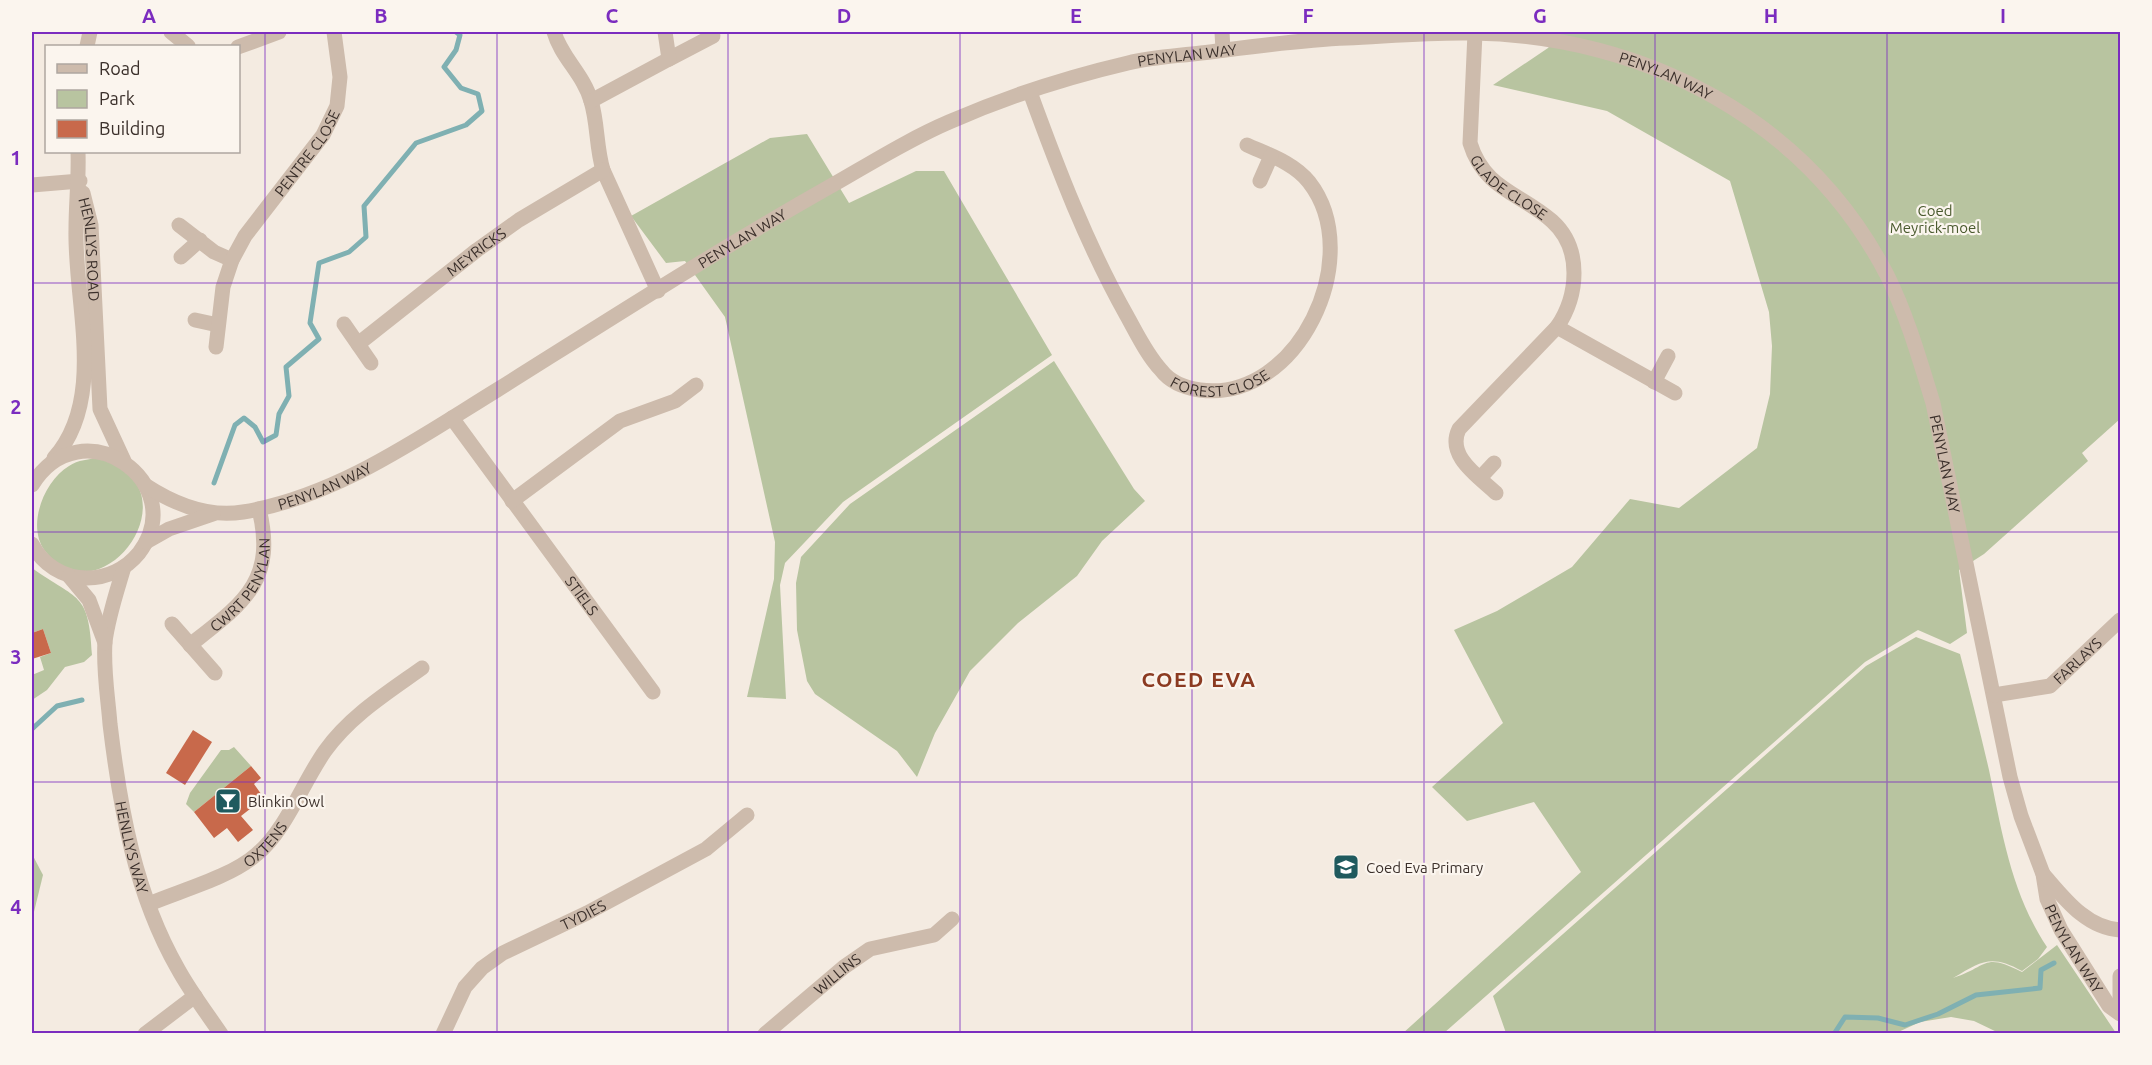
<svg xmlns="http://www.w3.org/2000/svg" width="2152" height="1065" font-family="Ubuntu,sans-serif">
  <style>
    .green { fill: #b8c4a0 }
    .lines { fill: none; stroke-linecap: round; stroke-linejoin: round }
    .stream { stroke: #7fb0b2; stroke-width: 5 }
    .building { fill: #c8694b }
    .minor { stroke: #cdbbac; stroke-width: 15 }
    .grid { fill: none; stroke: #7b2cbf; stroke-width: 1.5; stroke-opacity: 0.55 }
    .labels { text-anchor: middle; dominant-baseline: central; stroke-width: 4.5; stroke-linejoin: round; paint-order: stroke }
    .street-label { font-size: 15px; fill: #3b302b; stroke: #fbf5ee }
    .park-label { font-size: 15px; fill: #4a5a2e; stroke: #fbf5ee }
    .poi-label { font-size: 15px; fill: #3b302b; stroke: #fbf5ee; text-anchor: start }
    .district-label { font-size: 21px; font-weight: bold; letter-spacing: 1.5px; fill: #8c3b22; stroke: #fbf5ee }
    .neatline { fill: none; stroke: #7b2cbf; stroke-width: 2 }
    .grid-label { font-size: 20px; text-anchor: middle; font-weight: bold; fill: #7b2cbf }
  </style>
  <rect width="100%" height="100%" fill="#f4ebe1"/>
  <g class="green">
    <path d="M1561,32H2120V419L2082,453L2088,461L1984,554L1959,570L1967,633L1950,644L1918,630L1865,662L1444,1033L1402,1034L1581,872L1534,802L1467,821L1432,787L1503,723L1454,630L1497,611L1572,567L1630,499L1679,508L1757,448L1770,394L1772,346L1769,312L1730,181L1607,111L1493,85L1548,48Z"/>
    <path d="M807,134L849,203L916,171H944L1052,355L843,502L785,563L780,585L786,699L747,697L774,579L775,542L725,317L685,261L666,263L631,216L770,138Z"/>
    <path d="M1054,361L1134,489L1145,501L1102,541L1077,576L1018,623L970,671L935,733L917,777L897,751L815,694L807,681L797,630L796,583L801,557L850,504Z"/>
    <path d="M100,458C200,488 101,623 45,551C26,526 44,481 69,466C78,460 89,459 100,458Z"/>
    <path d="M32,568C78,601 89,591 92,655L84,662L65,667L47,690L32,700V675L44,670L40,657L51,653L43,629L32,633Z"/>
    <path d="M1916,637L1960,654C1970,692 1980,731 1989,770C2002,832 2011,893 2047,947L2038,959L2022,971C1991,954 1982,961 1953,978C1989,966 1983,952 2022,972L2057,945L2116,1033H1999L1974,1021L1951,1017L1920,1022L1894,1034L1506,1033L1493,996L1866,666Z"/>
    <path d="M234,747L251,766L194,812L186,804L190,793L221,750H229Z"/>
    <path d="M32,854L43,875L32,920Z"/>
  </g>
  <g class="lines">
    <g class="stream">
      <path d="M214,483L235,425L244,418L255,427L263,442L276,435L279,414L289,396L286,367L319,339L310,323L319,263L349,252L366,237L364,206L416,143L466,125L482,111L478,94L461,88L444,67L456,50L460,35L456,32"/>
      <path d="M32,729L57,706L82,700"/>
      <path d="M1834,1034L1845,1017L1878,1018L1905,1025L1938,1014L1976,995L2040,988L2041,970L2054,963"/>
    </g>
  </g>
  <g class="building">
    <path d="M43,629L51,653L32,659V633Z"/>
    <path d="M193,730L212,742L185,785L166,773Z"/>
    <path d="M251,766L261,778L254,784L264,798L241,816L253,830L238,842L227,828L214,838L194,812Z"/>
  </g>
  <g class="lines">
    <g class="minor">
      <path d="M171,32L188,46"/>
      <path d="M554,32C561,57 584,75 591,101C598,124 596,147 603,170L658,291"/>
      <path d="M1222,32L1223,50"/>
      <path id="s1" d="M1475,33L1470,143C1484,189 1520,193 1552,221C1583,249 1578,296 1557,327L1459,429C1446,456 1478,476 1496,493"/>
      <path d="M87,46L90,32"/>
      <path d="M238,47L279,32"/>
      <path d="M669,59L713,36"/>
      <path id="s2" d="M1030,92C1058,169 1087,245 1127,316C1137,334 1147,355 1161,370C1170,382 1186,388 1200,390C1298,403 1367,256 1309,182C1294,163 1269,155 1247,145"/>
      <path d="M591,101L669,59L665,32"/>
      <path d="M1260,181L1271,156"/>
      <path d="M32,185L80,181"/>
      <path id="s3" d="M83,193L91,225L100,409L124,461"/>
      <path d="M179,225L214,252L232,260"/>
      <path d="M181,257L200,240"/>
      <path d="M195,320L218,325"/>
      <path d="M344,324L371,363"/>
      <path d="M1557,327L1675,393"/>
      <path id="s4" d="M358,344L477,250L519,220L603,170"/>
      <path id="s5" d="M216,347L223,287L232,260L245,236L323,135L337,106L340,77L334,32"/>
      <path d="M1654,382L1668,356"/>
      <path id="s6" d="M452,418L653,692"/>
      <path d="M54,458C107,398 74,303 76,229C76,203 79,178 78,152"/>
      <path d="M1480,478L1494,463"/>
      <path d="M32,485C81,405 192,483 139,553C126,569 107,578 87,578C63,578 42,564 32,544"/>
      <path id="s7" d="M145,485C174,504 207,518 243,512C336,497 419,438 497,390C607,321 716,251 829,187C868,165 907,140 949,122C1006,97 1068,77 1128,63C1152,57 1177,56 1201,53C1250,47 1298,40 1347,38C1389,36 1431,32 1473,33C1645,36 1806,119 1887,275C1907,315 1920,361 1933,403L2010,777L2021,816L2043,874L2047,899L2061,930L2109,1006L2120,1014"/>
      <path d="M512,501L620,421L675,401L696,385"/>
      <path d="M146,542L169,529L213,514"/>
      <path id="s8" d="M124,567C117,591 108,617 105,642C103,669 108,698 110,724C120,808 135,894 178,969C190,991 206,1012 221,1034"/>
      <path d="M69,576L89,600L105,643"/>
      <path d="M172,624L215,673"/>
      <path id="s9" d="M190,645C242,604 277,582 259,509"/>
      <path id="s10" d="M1994,695L2050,686L2120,620"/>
      <path d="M2043,874C2064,898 2086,928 2120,930"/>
      <path id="s11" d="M149,904C182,890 231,877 257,854C286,830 303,782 325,751C350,716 387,693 422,668"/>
      <path d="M2120,976V1008"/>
      <path d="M145,1034L195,996"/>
      <path id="s12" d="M443,1034L465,987L482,968L503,953L587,913L706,849L747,815"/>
      <path id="s13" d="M765,1034L844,967L870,949L934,935L952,919"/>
    </g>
  </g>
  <path class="grid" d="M265,32V1034M497,32V1034M728,32V1034M960,32V1034M1192,32V1034M1424,32V1034M1655,32V1034M1887,32V1034M32,283H2120M32,532H2120M32,782H2120"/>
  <defs>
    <symbol id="bar-square" viewBox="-11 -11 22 22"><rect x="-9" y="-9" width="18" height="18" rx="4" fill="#1f5a5e" stroke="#fbf5ee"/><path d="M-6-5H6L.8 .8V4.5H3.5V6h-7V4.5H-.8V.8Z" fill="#fff"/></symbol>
    <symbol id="school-square" viewBox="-11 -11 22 22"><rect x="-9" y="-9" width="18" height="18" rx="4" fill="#1f5a5e" stroke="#fbf5ee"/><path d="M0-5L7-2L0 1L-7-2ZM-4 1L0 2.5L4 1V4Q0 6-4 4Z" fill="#fff"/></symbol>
  </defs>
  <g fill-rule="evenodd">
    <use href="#bar-square" x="213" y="786" width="30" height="30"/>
    <use href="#school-square" x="1331" y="852" width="30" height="30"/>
  </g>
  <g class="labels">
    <g class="street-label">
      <text stroke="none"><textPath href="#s7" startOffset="1162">PENYLAN WAY</textPath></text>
      <text stroke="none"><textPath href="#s7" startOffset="1648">PENYLAN WAY</textPath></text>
      <text stroke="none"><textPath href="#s5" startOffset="220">PENTRE CLOSE</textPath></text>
      <text stroke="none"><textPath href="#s1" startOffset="171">GLADE CLOSE</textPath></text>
      <text stroke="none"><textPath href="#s7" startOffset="676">PENYLAN WAY</textPath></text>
      <text stroke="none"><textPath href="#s3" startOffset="57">HENLLYS ROAD</textPath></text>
      <text stroke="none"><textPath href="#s4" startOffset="150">MEYRICKS</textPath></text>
      <text stroke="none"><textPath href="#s2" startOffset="374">FOREST CLOSE</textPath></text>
      <text stroke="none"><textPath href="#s7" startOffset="2151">PENYLAN WAY</textPath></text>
      <text stroke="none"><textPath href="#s7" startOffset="190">PENYLAN WAY</textPath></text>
      <text stroke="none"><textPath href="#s9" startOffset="82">CWRT PENYLAN</textPath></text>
      <text stroke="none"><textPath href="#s6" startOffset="220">STIELS</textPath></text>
      <text stroke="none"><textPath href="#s10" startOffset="94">FARLAYS</textPath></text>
      <text stroke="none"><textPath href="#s11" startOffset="132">OXTENS</textPath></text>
      <text stroke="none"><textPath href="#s8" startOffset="285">HENLLYS WAY</textPath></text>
      <text stroke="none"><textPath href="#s12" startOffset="192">TYDIES</textPath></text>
      <text stroke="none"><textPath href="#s7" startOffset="2655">PENYLAN WAY</textPath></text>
      <text stroke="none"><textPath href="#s13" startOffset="94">WILLINS</textPath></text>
    </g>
    <g class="park-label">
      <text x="1935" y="210">Coed<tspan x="1935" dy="17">Meyrick-moel</tspan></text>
    </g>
    <g class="poi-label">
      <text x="248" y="801">Blinkin Owl</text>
      <text x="1366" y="867">Coed Eva Primary</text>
    </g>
    <g class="district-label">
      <text x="1199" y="679">COED EVA</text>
    </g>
  </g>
  <rect width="2152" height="1065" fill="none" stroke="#fbf5ee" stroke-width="66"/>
  <rect x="45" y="45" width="195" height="108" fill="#fbf5ee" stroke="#aea6a0" stroke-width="1.5"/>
  <rect x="57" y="64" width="30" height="9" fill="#cdbbac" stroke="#aea6a0" stroke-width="1.5"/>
  <text x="99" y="75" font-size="18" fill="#3b302b">Road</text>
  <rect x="57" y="90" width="30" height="18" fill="#b8c4a0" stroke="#aea6a0" stroke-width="1.5"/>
  <text x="99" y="105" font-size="18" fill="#3b302b">Park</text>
  <rect x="57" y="120" width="30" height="18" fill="#c8694b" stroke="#aea6a0" stroke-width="1.5"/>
  <text x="99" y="135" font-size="18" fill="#3b302b">Building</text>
  <rect x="33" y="33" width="2086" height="999" class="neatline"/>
  <g class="grid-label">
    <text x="149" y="23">A</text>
    <text x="381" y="23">B</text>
    <text x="612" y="23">C</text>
    <text x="844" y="23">D</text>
    <text x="1076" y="23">E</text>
    <text x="1308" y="23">F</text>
    <text x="1540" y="23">G</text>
    <text x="1771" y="23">H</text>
    <text x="2003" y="23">I</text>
    <text x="16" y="165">1</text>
    <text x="16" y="414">2</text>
    <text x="16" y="664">3</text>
    <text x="16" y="914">4</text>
  </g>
</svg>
